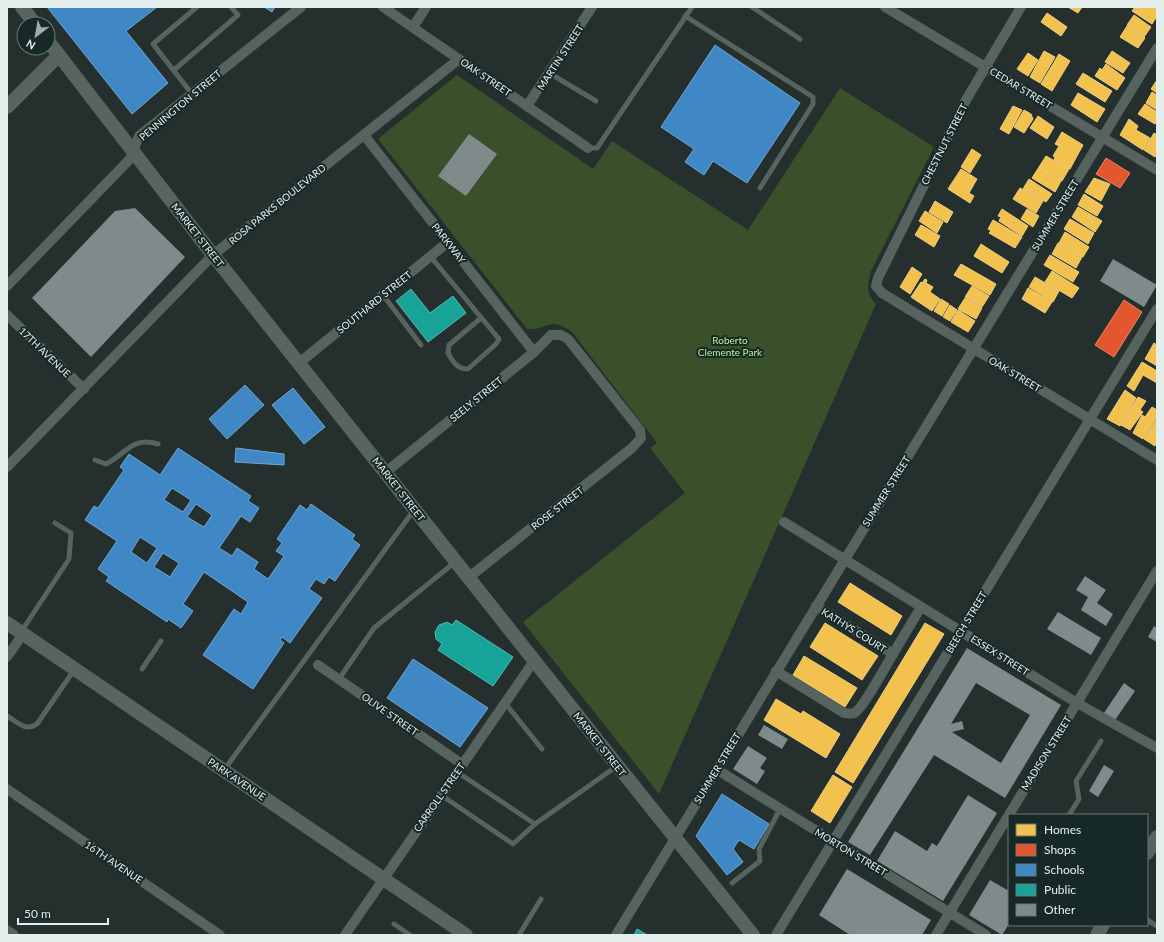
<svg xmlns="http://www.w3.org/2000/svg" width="1164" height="942" font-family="Lato,sans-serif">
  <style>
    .green { fill: #39502a }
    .homes { fill: #f2c14e; stroke: #eece7e }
    .shops { fill: #e4572e; stroke: #e48467 }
    .schools { fill: #3f88c5; stroke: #70a7d1; fill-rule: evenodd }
    .public { fill: #17a398; stroke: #54bab2 }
    .building { fill: #818a8b; fill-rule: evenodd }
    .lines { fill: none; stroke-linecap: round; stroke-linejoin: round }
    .lane { stroke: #57635e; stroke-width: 5 }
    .street { stroke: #57635e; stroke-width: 10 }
    .secondary { stroke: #58655e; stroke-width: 14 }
    .labels { text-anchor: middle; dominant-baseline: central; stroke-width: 4; stroke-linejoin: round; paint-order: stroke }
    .street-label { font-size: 10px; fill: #e3eeed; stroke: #172927 }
    .park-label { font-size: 10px; fill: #bbf195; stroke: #172927 }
  </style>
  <rect width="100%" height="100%" fill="#252f2e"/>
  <path class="green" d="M457,75L593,169L612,141L748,230L840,88L934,147L871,271C868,287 865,292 876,304L659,794L523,622L685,493L650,448L657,443L573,333C549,315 550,330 527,329L378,139Z"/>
  <g class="homes">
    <path d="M1068,7H1082L1078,13Z"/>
    <path d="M1135,7H1157V16L1152,24L1132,11Z"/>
    <path d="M1047,13L1067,27L1061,36L1041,22Z"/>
    <path d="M1134,15L1151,27L1144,37L1127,25Z"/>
    <path d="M1127,26L1145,38L1138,48L1120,37Z"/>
    <path d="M1044,51L1055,57L1040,83L1030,77Z"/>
    <path d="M1112,51L1130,63L1123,73L1105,62Z"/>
    <path d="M1028,53L1038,60L1028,76L1017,69Z"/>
    <path d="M1059,54L1070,61L1052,91L1041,84Z"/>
    <path d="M1106,64L1125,78L1117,90L1095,76L1100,68L1102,70Z"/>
    <path d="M1083,73L1112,91L1105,102L1076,84Z"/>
    <path d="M1157,80V93L1151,89Z"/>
    <path d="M1152,92L1157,95V110L1146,103Z"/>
    <path d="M1078,93L1105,109L1097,122L1071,105Z"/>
    <path d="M1145,104L1157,112V121L1155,124L1138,114Z"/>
    <path d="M1013,106L1022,110L1009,134L1000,129Z"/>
    <path d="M1024,110L1031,114L1033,119L1024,133L1014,127Z"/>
    <path d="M1038,116L1054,127L1047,139L1030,128Z"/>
    <path d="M1129,119L1138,126L1136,130L1150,138L1143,150L1120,135Z"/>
    <path d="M1062,132L1083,145L1070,169L1054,160L1055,157L1053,156L1059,146L1055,144Z"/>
    <path d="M1154,133L1157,135V153L1155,157L1144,150Z"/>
    <path d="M972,149L981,155L970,173L961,167Z"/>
    <path d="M1046,156L1069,169L1062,181L1039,167Z"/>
    <path d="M1039,167L1061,181L1055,192L1032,178Z"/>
    <path d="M961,169L977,179L969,193L974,196L970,203L948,189Z"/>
    <path d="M1094,178L1110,184L1101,201L1085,192Z"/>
    <path d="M1029,179L1052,194L1046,202L1023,189Z"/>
    <path d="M1020,188L1043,201L1036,213L1013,199Z"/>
    <path d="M1084,194L1103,206L1097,216L1078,205Z"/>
    <path d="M935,201L953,212L947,223L929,212Z"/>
    <path d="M1078,207L1102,221L1095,232L1072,217Z"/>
    <path d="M1002,209L1028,226L1022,236L999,221L1001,217L998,216Z"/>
    <path d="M1027,209L1039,216L1033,227L1021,219Z"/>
    <path d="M925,211L943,222L937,233L919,221Z"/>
    <path d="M1070,219L1094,233L1088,244L1064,229Z"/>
    <path d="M993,220L1022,237L1015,248L989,233L991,231L988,229Z"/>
    <path d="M921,225L940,236L934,247L915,235Z"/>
    <path d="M1065,232L1089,247L1083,257L1059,243Z"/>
    <path d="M1058,243L1082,257L1076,268L1052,254Z"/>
    <path d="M981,244L1009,262L1002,273L974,256Z"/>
    <path d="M1050,255L1079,272L1073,282L1044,265Z"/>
    <path d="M961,264L996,284L990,295L954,275Z"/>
    <path d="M912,267L922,274L910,294L900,287Z"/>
    <path d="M1052,271L1079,288L1072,298L1045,282Z"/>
    <path d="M1035,277L1059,291L1053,302L1029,287Z"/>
    <path d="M925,279L927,280L926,283L933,287L930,292L940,299L932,311L911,297L921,282L922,283Z"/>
    <path d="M972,286L989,296L982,307L965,297Z"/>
    <path d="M1028,288L1052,302L1045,313L1022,299Z"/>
    <path d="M965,298L982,308L976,319L958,309Z"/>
    <path d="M941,299L949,304L942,316L934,311Z"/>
    <path d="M950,305L957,310L950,321L943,317Z"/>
    <path d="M958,310L975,321L968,332L951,322Z"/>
    <path d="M1154,343L1157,345V366L1145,359Z"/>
    <path d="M1142,362L1157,371V383L1143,375L1134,391L1127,386Z"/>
    <path d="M1125,390L1136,398L1120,426L1107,419Z"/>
    <path d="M1138,397L1146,401L1140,410L1143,412L1130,430L1121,425Z"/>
    <path d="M1152,407L1157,410V417L1143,439L1133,433L1142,415L1145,417Z"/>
    <path d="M1157,419V442L1155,446L1144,439Z"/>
    <path d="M850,583L902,616L891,635L838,602Z"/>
    <path d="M825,623L878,656L862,680L810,647Z"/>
    <path d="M925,623L944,634L853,783L835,772Z"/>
    <path d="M804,656L857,688L845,707L793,675Z"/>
    <path d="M776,699L801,714L803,711L840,734L826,758L764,720Z"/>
    <path d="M833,775L852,787L830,823L811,811Z"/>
  </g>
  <g class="shops">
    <path d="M1106,158L1130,173L1120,188L1096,174Z"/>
    <path d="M1124,300L1142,312L1114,357L1095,345Z"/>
  </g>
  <g class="schools">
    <path d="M47,7H157L126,31L168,83L132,114Z"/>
    <path d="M264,7H275L272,12Z"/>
    <path d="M715,45L800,103L747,183L713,161L704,175L685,162L694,149L661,127Z"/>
    <path d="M245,385L264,405L227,439L209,419Z"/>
    <path d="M293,388L325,427L304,444L272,405Z"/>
    <path d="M178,448L251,496L248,501L259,508L250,522L241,516L219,548L232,556L237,548L258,562L254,569L268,579L284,556L276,551L282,543L277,539L300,505L307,510L311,504L355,535L352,539L360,545L335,581L329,577L324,584L316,579L309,589L322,598L290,643L282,637L280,640L284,643L253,689L203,655L234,609L241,614L248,602L204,572L183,604L193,611L181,628L168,619L167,622L106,581L109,577L98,569L117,541L85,520L94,506L98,508L124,470L120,467L129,454L160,475ZM172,488L191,500L183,512L164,500ZM196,504L212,515L204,527L187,517ZM140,537L157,548L147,563L131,552ZM163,553L179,563L170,577L154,567Z"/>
    <path d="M236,448L284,454V465L235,462Z"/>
    <path d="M413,659L488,708L460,747L387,698Z"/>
    <path d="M722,794L769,824L754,849L739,840L733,849L743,862L727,875L696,836Z"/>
  </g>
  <g class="public">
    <path d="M411,289L430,313L453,296L466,313L428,342L396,301Z"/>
    <path d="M456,620L513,657L493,686L438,650L442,644L436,639L435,632L439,625L447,622L452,625Z"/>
    <path d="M637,929L647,935H634Z"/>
  </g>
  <g class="building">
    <path d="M469,134L497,154L466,196L438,176Z"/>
    <path d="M135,208L185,257L91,357L32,298L115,211Z"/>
    <path d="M1113,259L1157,285L1144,307L1100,281Z"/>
    <path d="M1085,576L1106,590L1097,603L1113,614L1106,626L1081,610L1088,597L1076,590Z"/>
    <path d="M1058,612L1101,638L1091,655L1047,629Z"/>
    <path d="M1154,626L1157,628V642L1148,637Z"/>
    <path d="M967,648L1061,705L1005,798L934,755L870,855L848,842ZM976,683L1030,715L1001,763L952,732L964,729L962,721L951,724Z"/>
    <path d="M1124,683L1135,691L1115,720L1104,713Z"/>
    <path d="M764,725L788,739L782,749L758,735Z"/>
    <path d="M748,746L767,758L760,768L765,771L757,784L733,769Z"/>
    <path d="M1104,765L1114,771L1098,797L1089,791Z"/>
    <path d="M968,795L997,813L943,901L877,861L895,831L927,851L932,843L937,846Z"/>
    <path d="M847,869L931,920L922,935H850L819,915Z"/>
    <path d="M990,880L1009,891V924L1002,935L969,915Z"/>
  </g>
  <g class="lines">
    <g class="lane">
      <path d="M752,7L800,39"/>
      <path d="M685,16L813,97V104L760,188"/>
      <path d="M174,70L238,15L231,7"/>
      <path d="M549,73L596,101"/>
      <path d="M192,94L153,44L197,7"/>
      <path d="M588,148H597L692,7"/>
      <path d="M430,256L499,339L496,344L468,369C457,369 453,362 448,353L449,345L481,318"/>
      <path d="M383,295L421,345"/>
      <path d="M95,460L106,464C126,454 132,436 158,444"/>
      <path d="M21,632L69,559L71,533L55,523"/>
      <path d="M142,669L161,641"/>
      <path d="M339,679L374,628L455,562"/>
      <path d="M505,703L542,749"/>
      <path d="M7,716C17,722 26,732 37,724L74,670"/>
      <path d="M224,770L414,510"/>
      <path d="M457,772L535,824"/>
      <path d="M441,795L513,844L535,824L617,766"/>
      <path d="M1069,815L1079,799L1076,781L1101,741"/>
      <path d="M732,883L760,861L759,849L780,809"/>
      <path d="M1147,920L1157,926"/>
      <path d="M394,924L410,935"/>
      <path d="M519,935L541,899"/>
    </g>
    <g class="street">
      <path d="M383,7L588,148"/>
      <path d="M885,7L1157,170"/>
      <path d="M1021,7L966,100L878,278L876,286L882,293L1157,460"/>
      <path d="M413,27L426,7"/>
      <path d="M527,106L592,7"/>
      <path d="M364,135L534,352"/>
      <path d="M7,286L130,159L139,136L301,7"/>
      <path d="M7,315L84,389"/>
      <path d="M299,363L448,242"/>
      <path d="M7,467L213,255L459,59"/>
      <path d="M386,472L534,352L551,335H561L568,339L640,430L641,438L632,448L468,578"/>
      <path d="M784,522L1077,703L1157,748"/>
      <path d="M893,654L921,607"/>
      <path d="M7,657L23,634"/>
      <path d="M318,665L462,764"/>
      <path d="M776,671L844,713C847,713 851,714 854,713C863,709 886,665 893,654L816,606"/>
      <path d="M716,769L986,935"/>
      <path d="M7,789L220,935"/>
      <path d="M7,930L14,935"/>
      <path d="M345,935L534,661"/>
      <path d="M616,935L1157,48"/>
      <path d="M776,935L1157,309"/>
      <path d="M936,935L1157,571"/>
    </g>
    <g class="secondary">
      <path d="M22,7L35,24"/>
      <path d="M48,41L213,255L617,765L753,935"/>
      <path d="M7,107L59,55"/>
      <path d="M7,623L466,935"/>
      <path d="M1147,853L1157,837"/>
      <path d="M1097,935L1103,925"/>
    </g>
  </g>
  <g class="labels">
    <g class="street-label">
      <text transform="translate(560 57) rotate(-57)">MARTIN STREET</text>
      <text transform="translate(486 77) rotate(34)">OAK STREET</text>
      <text transform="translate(1021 88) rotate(31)">CEDAR STREET</text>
      <text transform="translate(180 105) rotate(-40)">PENNINGTON STREET</text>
      <text transform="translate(944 144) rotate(-63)">CHESTNUT STREET</text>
      <text transform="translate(277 204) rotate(-39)">ROSA PARKS BOULEVARD</text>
      <text transform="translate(1055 215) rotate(-59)">SUMMER STREET</text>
      <text transform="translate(198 235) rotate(52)">MARKET STREET</text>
      <text transform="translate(449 243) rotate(52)">PARKWAY</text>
      <text transform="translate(374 302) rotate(-39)">SOUTHARD STREET</text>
      <text transform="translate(45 352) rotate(44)">17TH AVENUE</text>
      <text transform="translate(1015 374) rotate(31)">OAK STREET</text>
      <text transform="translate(476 399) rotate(-39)">SEELY STREET</text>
      <text transform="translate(399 489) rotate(52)">MARKET STREET</text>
      <text transform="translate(886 491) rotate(-58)">SUMMER STREET</text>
      <text transform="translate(557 508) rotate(-38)">ROSE STREET</text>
      <text transform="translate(966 622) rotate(-59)">BEECH STREET</text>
      <text transform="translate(854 630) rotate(32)">KATHYS COURT</text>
      <text transform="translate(1000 655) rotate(32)">ESSEX STREET</text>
      <text transform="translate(390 714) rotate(35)">OLIVE STREET</text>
      <text transform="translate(600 744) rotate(52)">MARKET STREET</text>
      <text transform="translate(1046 753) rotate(-58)">MADISON STREET</text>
      <text transform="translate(717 768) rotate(-59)">SUMMER STREET</text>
      <text transform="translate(237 779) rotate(34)">PARK AVENUE</text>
      <text transform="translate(439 797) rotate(-55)">CARROLL STREET</text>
      <text transform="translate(851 852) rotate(31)">MORTON STREET</text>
      <text transform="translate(114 862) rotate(34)">16TH AVENUE</text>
    </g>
    <g class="park-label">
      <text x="730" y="340">Roberto<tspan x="730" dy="12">Clemente Park</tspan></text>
    </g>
  </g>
  <rect width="1164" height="942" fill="none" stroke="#e3eeed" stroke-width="16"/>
  <rect x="1008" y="814" width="140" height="112" fill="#172927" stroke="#697876"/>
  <rect x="1016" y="824" width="20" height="12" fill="#f2c14e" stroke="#697876"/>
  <text x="1044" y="834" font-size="12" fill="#e3eeed">Homes</text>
  <rect x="1016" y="844" width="20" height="12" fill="#e4572e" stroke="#697876"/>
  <text x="1044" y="854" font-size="12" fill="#e3eeed">Shops</text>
  <rect x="1016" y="864" width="20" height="12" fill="#3f88c5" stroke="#697876"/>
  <text x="1044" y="874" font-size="12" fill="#e3eeed">Schools</text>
  <rect x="1016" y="884" width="20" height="12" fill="#17a398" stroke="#697876"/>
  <text x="1044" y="894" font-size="12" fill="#e3eeed">Public</text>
  <rect x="1016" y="904" width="20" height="12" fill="#818a8b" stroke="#697876"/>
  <text x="1044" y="914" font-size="12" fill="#e3eeed">Other</text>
  <g transform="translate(36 36) rotate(211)"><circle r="19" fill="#172927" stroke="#697876"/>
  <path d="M0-3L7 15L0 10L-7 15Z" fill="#a0abaa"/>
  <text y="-6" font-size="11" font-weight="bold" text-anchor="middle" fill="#e3eeed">N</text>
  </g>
  <path d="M18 918v6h90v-6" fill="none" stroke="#e3eeed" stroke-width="2"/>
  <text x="24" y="918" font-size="12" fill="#e3eeed" stroke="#172927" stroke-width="3" paint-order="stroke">50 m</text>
</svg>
